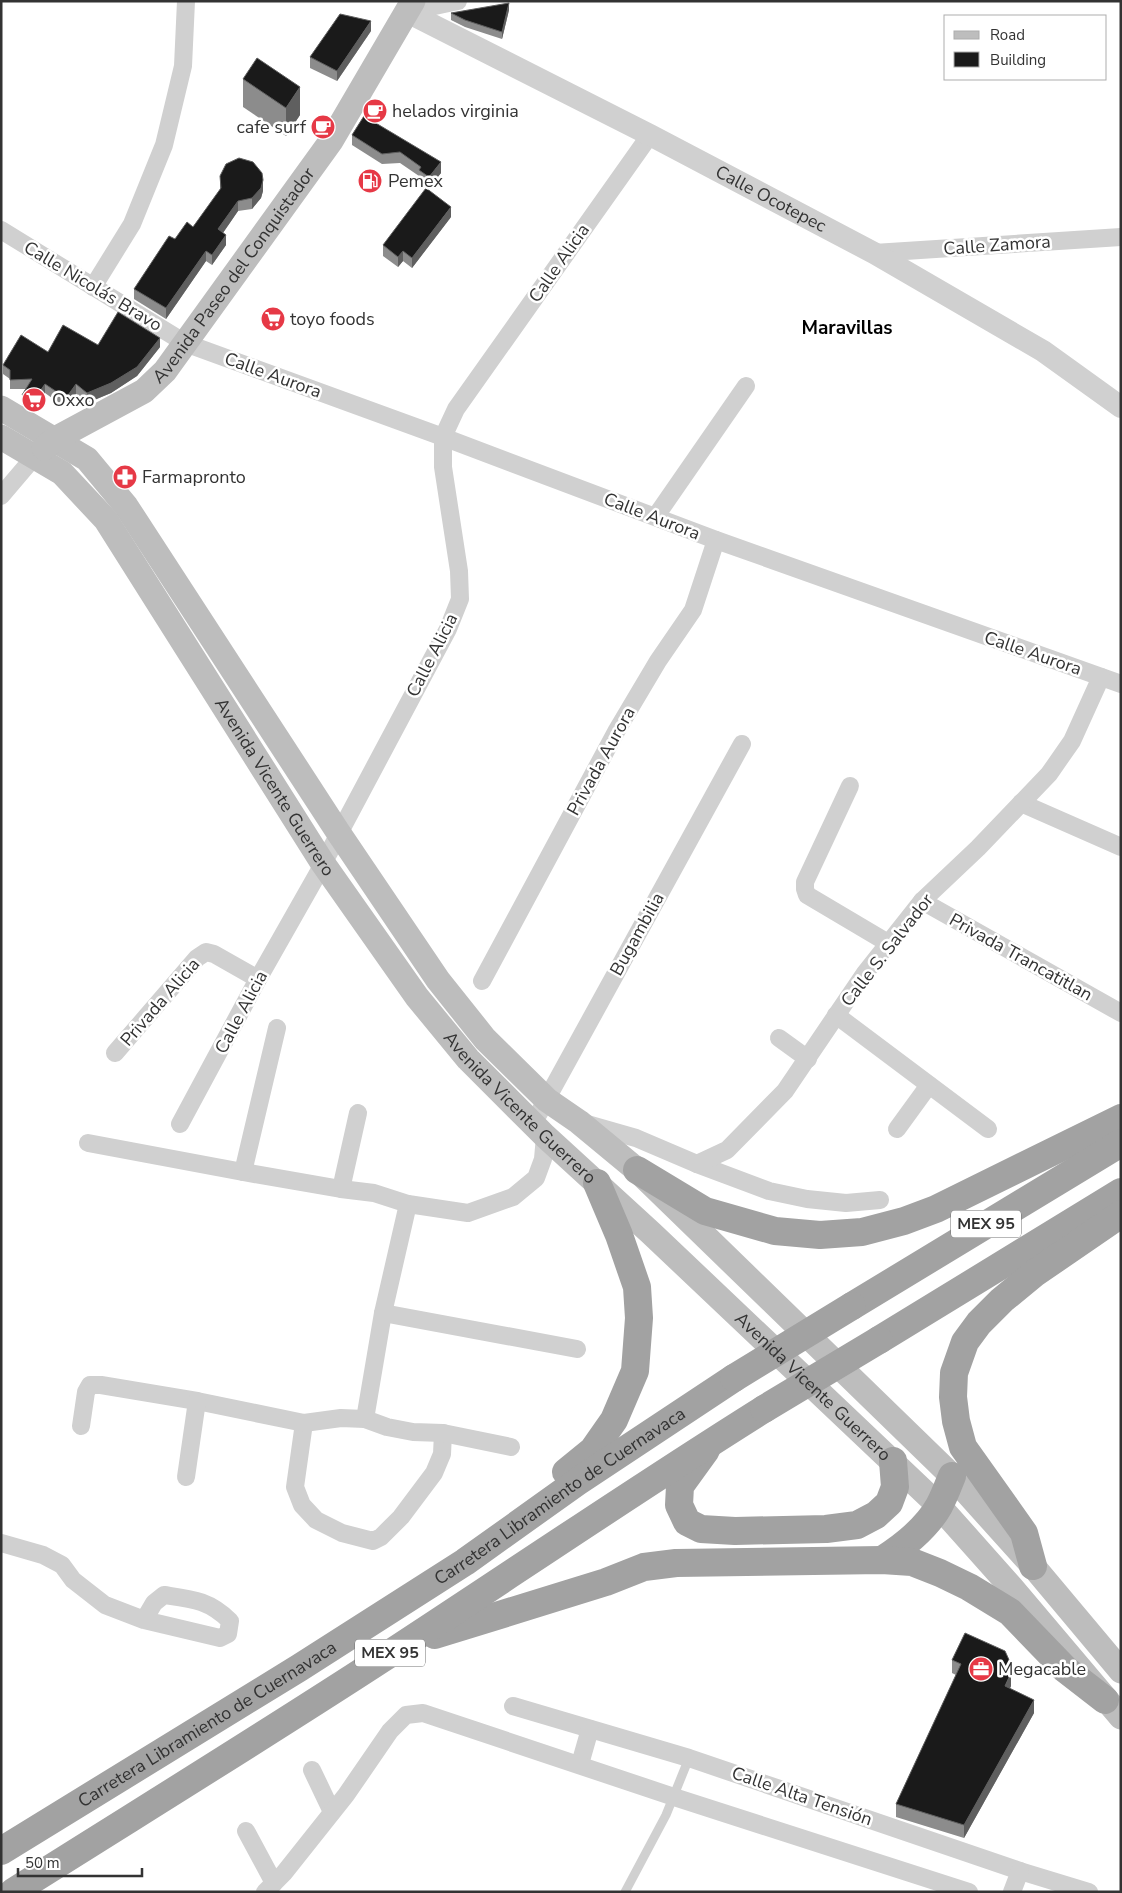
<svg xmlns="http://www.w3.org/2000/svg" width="1122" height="1893" font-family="'Nunito Sans',sans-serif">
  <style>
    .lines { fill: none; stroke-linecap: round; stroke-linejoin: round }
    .service { stroke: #d0d0d0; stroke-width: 9 }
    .minor { stroke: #d0d0d0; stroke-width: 18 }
    .tertiary { stroke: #d0d0d0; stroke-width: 22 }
    .secondary { stroke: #bdbdbd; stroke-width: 25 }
    .trunk { stroke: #a2a2a2; stroke-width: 28 }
    .trunk-bridge { stroke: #a2a2a2; stroke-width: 28 }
    .wall { fill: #8c8c8c }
    .shaded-wall { fill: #5f5f5f }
    .building { fill: #1a1a1a; stroke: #5f5f5f }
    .labels { text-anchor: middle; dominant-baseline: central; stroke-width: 5; stroke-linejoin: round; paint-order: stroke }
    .shield { fill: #fff; stroke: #707070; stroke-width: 1 }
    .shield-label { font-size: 16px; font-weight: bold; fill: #333 }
    .poi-label { font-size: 18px; fill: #333; stroke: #fff; text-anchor: start }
    .street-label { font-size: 18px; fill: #333; stroke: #fff }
    .neighbourhood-label { font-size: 19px; font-weight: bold; fill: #000; stroke: #fff }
  </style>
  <rect width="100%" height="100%" fill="#fff"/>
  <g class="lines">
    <path class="service" d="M625,1892L666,1815L689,1758"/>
    <g class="minor">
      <path d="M407,12L458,1"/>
      <path d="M1,230L185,343L443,437L716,540L1121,684"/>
      <path d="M874,253L1121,237"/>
      <path d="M93,287L132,224L164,145L183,66L186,1"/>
      <path d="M1,496L35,456"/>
      <path d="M656,516L746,386"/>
      <path d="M850,786L805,882V889L807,895L888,943"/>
      <path d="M1021,803L1121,847"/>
      <path d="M922,901L1121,1013"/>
      <path d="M482,981L617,730L658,661L693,610L716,540"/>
      <path d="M836,1015L988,1129"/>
      <path d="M779,1038L808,1059"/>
      <path d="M115,1053L197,958L206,952L214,954L258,979"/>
      <path d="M180,1124L258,979L317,875L448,629L460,599L459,571L443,467V437L456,409L650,135"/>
      <path d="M533,1124L742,744"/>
      <path d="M587,1124L636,1138L697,1164L769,1191L807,1199L846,1203L880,1200"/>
      <path d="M897,1129L929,1085"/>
      <path d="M88,1143L243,1172L341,1189L374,1193L408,1204L468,1213L513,1197L536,1178L543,1159L545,1136"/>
      <path d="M697,1164L727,1150L785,1091L865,973L922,901L978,848L1049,774L1072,741L1101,677"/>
      <path d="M243,1172L277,1028"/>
      <path d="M341,1189L358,1113"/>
      <path d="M383,1313L577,1349"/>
      <path d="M365,1419L383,1313L408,1204"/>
      <path d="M304,1423L295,1487L302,1505L316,1520L342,1533L373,1541L381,1537L401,1517L434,1473L442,1454L443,1433"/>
      <path d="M81,1426L86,1392L90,1385H101L197,1401L304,1423L341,1418L365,1419L387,1427L413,1432L443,1433L511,1447"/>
      <path d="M186,1477L197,1401"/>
      <path d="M1,1543L43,1555L62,1565L73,1580L105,1605L144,1620L220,1638L228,1634L230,1621C209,1600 192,1599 164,1595L154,1603L144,1620"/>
      <path d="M513,1706L689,1758L1020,1871L1089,1892"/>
      <path d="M580,1764L590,1729"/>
      <path d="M312,1770L332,1812"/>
      <path d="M246,1831L274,1883"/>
      <path d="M265,1892L284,1873L346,1795L390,1731L406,1715L423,1713L674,1797L969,1892"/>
      <path d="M1012,1892L1020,1871"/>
    </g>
    <path class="tertiary" id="s1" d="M407,12L650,135L874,253L1043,351L1121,407"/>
    <g class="secondary">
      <path d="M1,408L87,459L126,506L338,832L438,980L485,1039L547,1100L579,1122L637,1170L952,1476L1033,1566L1121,1671"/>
      <path id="s2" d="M1,437L62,473L106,520L322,862L417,997L468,1059L545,1136L651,1233L939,1506L1012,1588L1121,1717"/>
      <path id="s3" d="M44,448L55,439L144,391L165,371L331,141L413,1"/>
    </g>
    <g class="trunk">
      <path d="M637,1170L705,1211L775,1231L820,1235L862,1232L904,1221L936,1209L1121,1118"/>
      <path d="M852,1306L1121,1143"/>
      <path d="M879,1340L1121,1192"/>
      <path d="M706,1450L680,1486L679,1505L687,1522L701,1529L735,1531L826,1529L857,1525L876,1515L889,1503L895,1487L893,1461"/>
      <path d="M566,1472L593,1450L614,1420L635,1371L639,1318L637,1287L619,1235L597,1183"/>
      <path d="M882,1560C904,1546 926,1529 939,1506C944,1497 948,1486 952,1476"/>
      <path d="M1033,1566L1024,1533L963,1447L956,1421L953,1397L954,1373L965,1342L979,1323L1002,1300L1035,1273L1121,1214"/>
      <path d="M435,1635L606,1582L644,1567L676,1563L882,1560L912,1562L940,1573L969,1587L1010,1612L1065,1669L1105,1700"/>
      <path id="s4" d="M1,1851L299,1668L465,1562L577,1482L734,1378"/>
      <path d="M13,1892C135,1815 257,1740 377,1662C506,1578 633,1491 764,1409"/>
    </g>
    <g class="trunk-bridge">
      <path d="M734,1378L852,1306"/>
      <path d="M764,1409L879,1340"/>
    </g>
  </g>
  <g class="wall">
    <path d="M509,10L502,39L465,27L451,20V13Z"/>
    <path d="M371,31L337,81L310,68V57Z"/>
    <path d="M243,79L300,115L286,136L243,107Z"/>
    <path d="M364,116L441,173L429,188L419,181V176L400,163L382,164L352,145V135Z"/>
    <path d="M220,176L263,191L261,198L252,209L238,211L223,233L226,245L212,265L206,261L166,319L134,299V289L175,239L193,227L220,190Z"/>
    <path d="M451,217L412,268L403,261L398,267L383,256V245Z"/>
    <path d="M98,345L160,347L137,376L111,393L87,403L76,394L66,408L45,393L33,411L22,404V395L26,389H10V379L3,374V365L48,352Z"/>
    <path d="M952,1660L1011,1686L1010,1688L1034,1713L964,1838L896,1817V1804L956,1675L952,1673Z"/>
  </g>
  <g class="shaded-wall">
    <path d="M509,3V10L502,39V32Z"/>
    <path d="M371,21V31L337,81V71Z"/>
    <path d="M300,87V115L286,136V108Z"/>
    <path d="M441,162V173L429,188V177Z"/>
    <path d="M263,180V191L261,198L252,209V198Z"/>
    <path d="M238,201V211L218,240V229Z"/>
    <path d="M451,207V217L412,268V258Z"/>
    <path d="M226,235V245L212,265V255Z"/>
    <path d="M206,251V261L166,319V308Z"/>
    <path d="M403,251V261L398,267V257Z"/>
    <path d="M160,338V347L137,376L111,393L87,403V393Z"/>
    <path d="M45,384V393L33,411V401Z"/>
    <path d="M76,384V394L66,408V398Z"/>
    <path d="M1011,1673V1686L1005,1699V1686Z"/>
    <path d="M1034,1700V1713L964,1838V1825Z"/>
  </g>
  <g class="building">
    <path d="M509,3L502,32L465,20L451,13Z"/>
    <path d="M340,14L371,21L337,71L310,57Z"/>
    <path d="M257,58L300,87L286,108L243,79Z"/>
    <path d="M364,116L441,162L429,177L419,170L421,167L400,152L382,154L352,135Z"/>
    <path d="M239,158L253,162L262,173L263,180L261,188L252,198L238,201L218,229L226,235L212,255L206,251L166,308L134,289L169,236L175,239L187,222L193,227L221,188L220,176L226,164Z"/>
    <path d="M426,188L451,207L412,258L403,251L398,257L383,245Z"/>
    <path d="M118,312L160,338L137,367L111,383L87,393L76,384L66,398L45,384L33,401L22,395L32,379L10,380V370L3,365L21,335L48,352L63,325L98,345Z"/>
    <path d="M965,1633L1005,1651L1010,1662L1011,1673L1005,1686L1034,1700L964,1825L896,1804L961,1664L952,1660Z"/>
  </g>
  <defs>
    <symbol id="cafe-disc" viewBox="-11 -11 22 22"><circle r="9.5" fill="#e63946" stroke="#fff"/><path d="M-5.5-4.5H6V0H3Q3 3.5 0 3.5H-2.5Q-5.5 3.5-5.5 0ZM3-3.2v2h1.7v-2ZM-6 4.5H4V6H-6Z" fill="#fff"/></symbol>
    <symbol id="fuel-disc" viewBox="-11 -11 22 22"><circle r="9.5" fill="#e63946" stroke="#fff"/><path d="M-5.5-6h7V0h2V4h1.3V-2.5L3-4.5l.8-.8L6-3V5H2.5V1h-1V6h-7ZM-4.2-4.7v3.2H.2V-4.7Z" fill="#fff"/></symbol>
    <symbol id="supermarket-disc" viewBox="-11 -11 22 22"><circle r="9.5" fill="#e63946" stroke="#fff"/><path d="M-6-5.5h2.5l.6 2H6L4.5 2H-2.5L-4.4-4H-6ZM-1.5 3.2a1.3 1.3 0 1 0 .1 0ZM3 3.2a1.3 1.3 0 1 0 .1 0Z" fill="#fff"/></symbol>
    <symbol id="pharmacy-disc" viewBox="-11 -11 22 22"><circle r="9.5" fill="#e63946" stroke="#fff"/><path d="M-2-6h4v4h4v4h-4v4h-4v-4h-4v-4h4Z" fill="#fff"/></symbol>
    <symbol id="office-disc" viewBox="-11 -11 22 22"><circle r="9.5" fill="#e63946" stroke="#fff"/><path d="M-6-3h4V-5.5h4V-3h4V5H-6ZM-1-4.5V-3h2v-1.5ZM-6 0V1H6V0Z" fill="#fff"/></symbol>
  </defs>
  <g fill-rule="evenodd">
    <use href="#cafe-disc" x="361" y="97" width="28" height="28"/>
    <use href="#cafe-disc" x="309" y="113" width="28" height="28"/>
    <use href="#fuel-disc" x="356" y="167" width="28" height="28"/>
    <use href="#supermarket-disc" x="259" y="305" width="28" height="28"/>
    <use href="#supermarket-disc" x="20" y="386" width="28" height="28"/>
    <use href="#pharmacy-disc" x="111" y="463" width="28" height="28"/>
    <use href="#office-disc" x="967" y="1655" width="28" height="28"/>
  </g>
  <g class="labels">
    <g class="shield">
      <rect x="951" y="1210.5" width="70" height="27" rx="4"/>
      <rect x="355" y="1639.5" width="70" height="27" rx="4"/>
    </g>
    <g class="shield-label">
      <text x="986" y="1224">MEX 95</text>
      <text x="390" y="1653">MEX 95</text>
    </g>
    <g class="poi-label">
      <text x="392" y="111">helados virginia</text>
      <text x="306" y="127" text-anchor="end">cafe surf</text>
      <text x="388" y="181">Pemex</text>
      <text x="290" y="319">toyo foods</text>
      <text x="52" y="400">Oxxo</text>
      <text x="142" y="477">Farmapronto</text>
      <text x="998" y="1669">Megacable</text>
    </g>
    <g class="street-label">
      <text stroke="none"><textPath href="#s1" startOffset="409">Calle Ocotepec</textPath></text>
      <text transform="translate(997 245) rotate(-4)">Calle Zamora</text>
      <text transform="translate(559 263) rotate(-55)">Calle Alicia</text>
      <text stroke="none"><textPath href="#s3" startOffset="262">Avenida Paseo del Conquistador</textPath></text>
      <text transform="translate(93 286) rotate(31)">Calle Nicolás Bravo</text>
      <text transform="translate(273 375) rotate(20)">Calle Aurora</text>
      <text transform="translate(652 516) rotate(21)">Calle Aurora</text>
      <text transform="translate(1033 653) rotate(19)">Calle Aurora</text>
      <text transform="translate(432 655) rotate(-63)">Calle Alicia</text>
      <text transform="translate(601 761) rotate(-61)">Privada Aurora</text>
      <text stroke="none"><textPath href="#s2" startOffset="451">Avenida Vicente Guerrero</textPath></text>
      <text transform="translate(637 934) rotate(-61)">Bugambilia</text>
      <text transform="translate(887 950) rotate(-52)">Calle S. Salvador</text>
      <text transform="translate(1021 957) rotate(29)">Privada Trancatitlan</text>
      <text transform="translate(160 1002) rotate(-49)">Privada Alicia</text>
      <text transform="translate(241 1012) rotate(-62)">Calle Alicia</text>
      <text stroke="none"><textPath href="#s2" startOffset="856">Avenida Vicente Guerrero</textPath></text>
      <text stroke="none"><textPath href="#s2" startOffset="1261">Avenida Vicente Guerrero</textPath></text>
      <text stroke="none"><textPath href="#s4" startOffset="662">Carretera Libramiento de Cuernavaca</textPath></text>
      <text stroke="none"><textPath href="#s4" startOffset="242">Carretera Libramiento de Cuernavaca</textPath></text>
      <text transform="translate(802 1796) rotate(19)">Calle Alta Tensión</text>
    </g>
    <g class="neighbourhood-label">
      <text x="847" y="328">Maravillas</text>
    </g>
  </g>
  <rect width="1122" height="1893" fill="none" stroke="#333333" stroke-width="5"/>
  <rect x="944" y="15" width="162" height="65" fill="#ffffff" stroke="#adadad"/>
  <rect x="954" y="31" width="25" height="8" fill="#bdbdbd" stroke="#adadad"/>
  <text x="990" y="40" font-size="15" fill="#333333">Road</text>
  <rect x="954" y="52" width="25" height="15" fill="#1a1a1a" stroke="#adadad"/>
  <text x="990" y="65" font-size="15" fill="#333333">Building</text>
  <path d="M18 1868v8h124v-8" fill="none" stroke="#333333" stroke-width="2.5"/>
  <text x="25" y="1868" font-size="15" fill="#333333" stroke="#ffffff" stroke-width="4" paint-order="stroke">50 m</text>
</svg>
